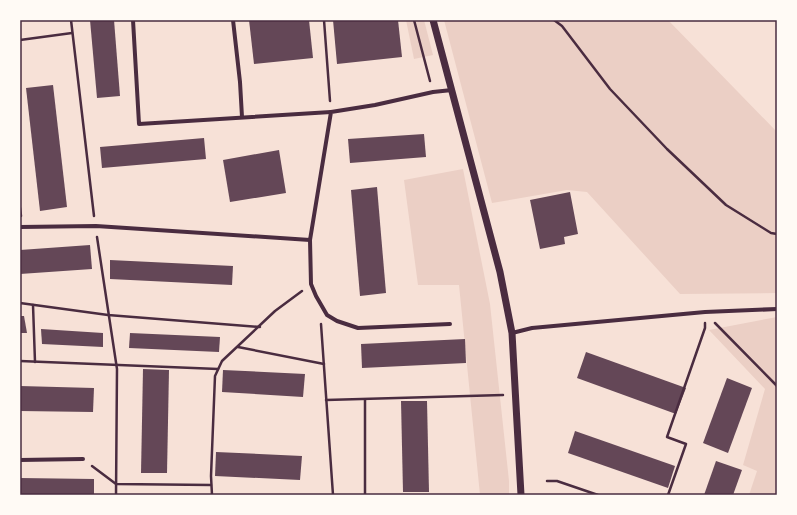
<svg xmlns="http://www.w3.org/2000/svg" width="797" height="515" font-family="'Nunito Sans',sans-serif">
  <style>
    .green { fill: #ebcfc5 }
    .building { fill: #644757 }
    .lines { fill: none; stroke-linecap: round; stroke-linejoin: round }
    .path { stroke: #4a2c40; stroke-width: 2.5 }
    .minor { stroke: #4a2c40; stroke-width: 4 }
    .tertiary { stroke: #4a2c40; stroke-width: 7 }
    .neatline { fill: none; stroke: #4a2c40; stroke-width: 1.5 }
  </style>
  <rect width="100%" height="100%" fill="#f7e1d7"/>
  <g class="green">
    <path d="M406,20H424L433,55L414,59Z"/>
    <path d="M444,20H668L777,132V293L680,294L587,192L567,190L492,203Z"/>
    <path d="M463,169L490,304L509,481V495H480L459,285H418L404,180Z"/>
    <path d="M777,317V495H749L757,471L743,465L765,389L709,330Z"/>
  </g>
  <g class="building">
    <path d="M90,20H114L120,96L97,98Z"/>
    <path d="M249,20H309L313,58L254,64Z"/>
    <path d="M333,20H398L402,57L337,64Z"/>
    <path d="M53,85L67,207L40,211L26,88Z"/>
    <path d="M424,134L426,157L350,163L348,139Z"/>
    <path d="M204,138L206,159L102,168L100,147Z"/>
    <path d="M279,150L286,193L230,202L223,160Z"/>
    <path d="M377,187L386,293L360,296L351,190Z"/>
    <path d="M570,192L578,234L564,237L565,244L540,249L530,200Z"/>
    <path d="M90,245L92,269L20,274V250Z"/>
    <path d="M110,260L233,266L232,285L110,279Z"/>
    <path d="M20,316H24L27,333H20Z"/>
    <path d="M41,329L103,333V347L42,344Z"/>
    <path d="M130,333L220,337L219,352L129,348Z"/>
    <path d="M465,339L466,363L362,368L361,344Z"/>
    <path d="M586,352L686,388L676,414L577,378Z"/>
    <path d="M143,369L169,370L167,473H141Z"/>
    <path d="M223,370L305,374L303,397L222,392Z"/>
    <path d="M727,378L752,388L728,453L703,443Z"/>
    <path d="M20,386L94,388L93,412L20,411Z"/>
    <path d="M401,401H427L429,492H403Z"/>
    <path d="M575,431L675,466L668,488L568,453Z"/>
    <path d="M216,452L302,456L300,480L215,476Z"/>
    <path d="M716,461L742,470L733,495H704Z"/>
    <path d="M20,478L94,479V495H20Z"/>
  </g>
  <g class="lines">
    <g class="path">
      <path d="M71,20L94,216"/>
      <path d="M324,20L330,101"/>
      <path d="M414,20L430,81"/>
      <path d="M554,20L562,26L610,89L667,149L726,205L771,233L777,234"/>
      <path d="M20,40L72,33"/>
      <path d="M20,208L21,216"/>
      <path d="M97,237L117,369L116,495"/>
      <path d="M20,303L108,315L260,327"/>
      <path d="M33,305L35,362"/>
      <path d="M715,323L777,386"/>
      <path d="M321,324L333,495"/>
      <path d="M238,347L324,364"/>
      <path d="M20,361L218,369"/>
      <path d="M326,400L503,395"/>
      <path d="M92,466L116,484L211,485"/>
      <path d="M547,481H557L598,495"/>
      <path d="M212,495L211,476L215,376L222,361L275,311L302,291"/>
      <path d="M365,495V400"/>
      <path d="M668,495L686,444L667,437L705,328V323"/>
    </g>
    <g class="minor">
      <path d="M133,20L139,124L331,112"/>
      <path d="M233,20L240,82L242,117"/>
      <path d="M20,227L96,226L310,240L331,112L375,105L433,92L452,90"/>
      <path d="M310,240L311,284L316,296L327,315L337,321L358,328L450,324"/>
      <path d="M512,333L532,328L705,312L777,309"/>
      <path d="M20,460L83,459"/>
    </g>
    <path class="tertiary" d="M433,20L500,272L512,333L521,495"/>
  </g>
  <rect width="797" height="515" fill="none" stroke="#fffaf5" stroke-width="42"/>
  <rect x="21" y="21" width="755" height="473" class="neatline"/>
</svg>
